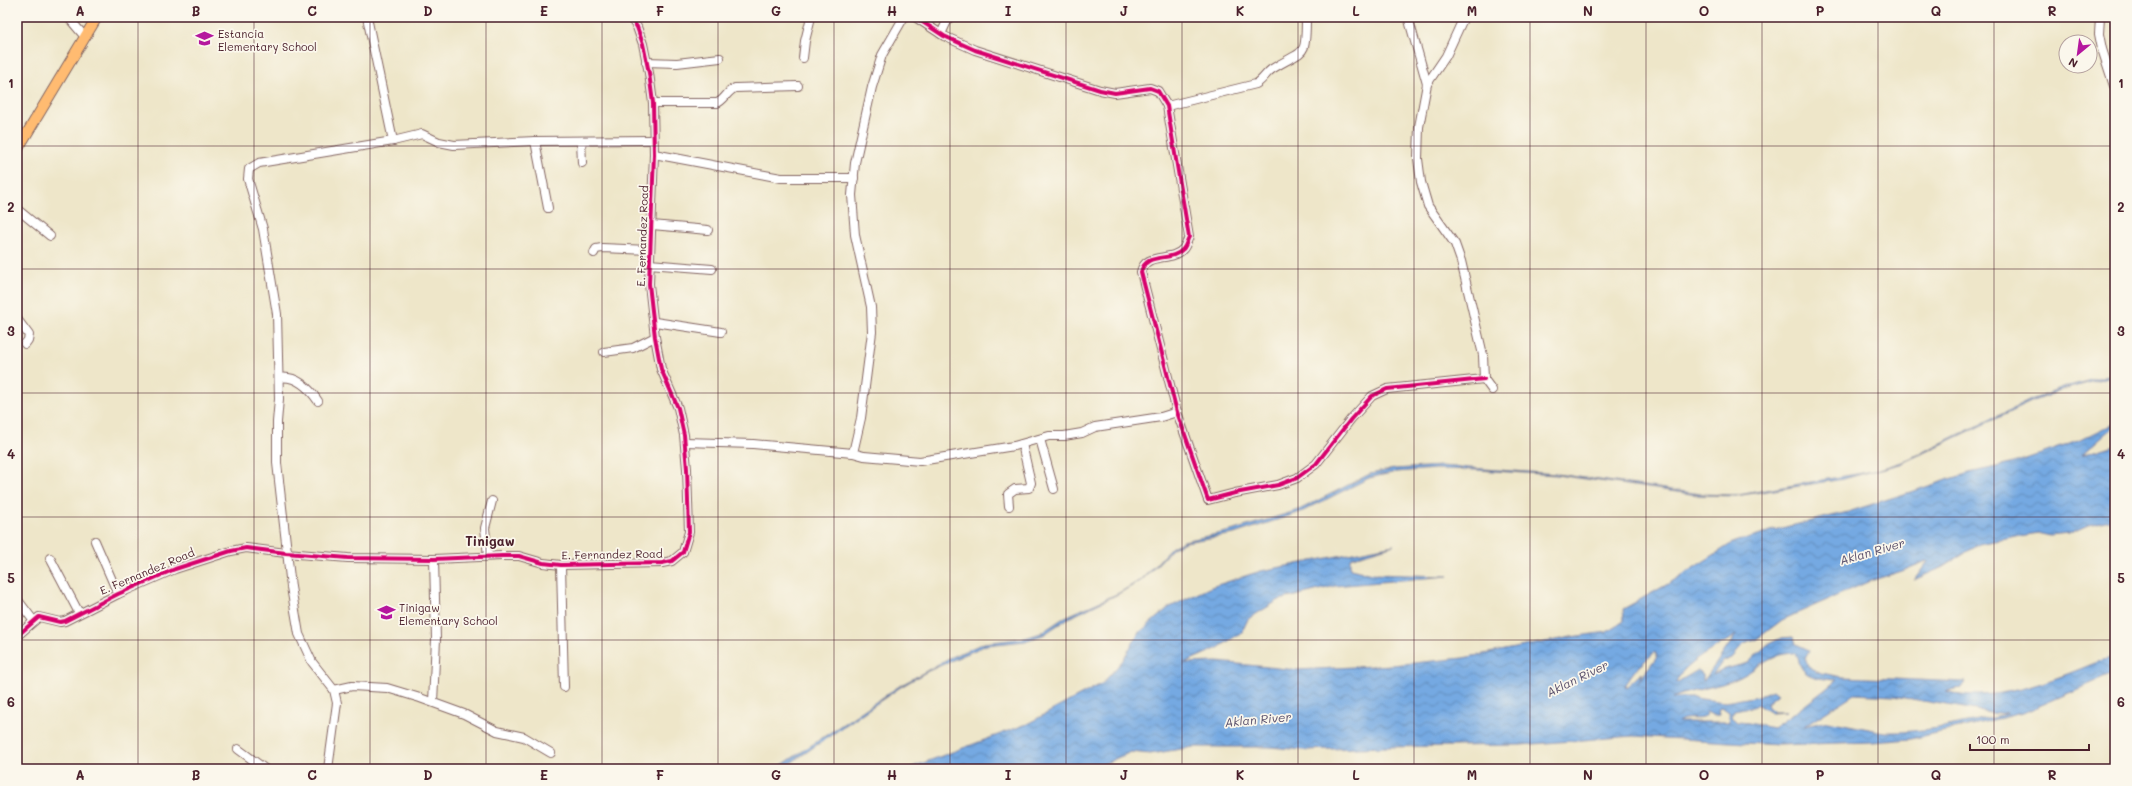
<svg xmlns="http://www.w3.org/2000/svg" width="2132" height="786" font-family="Mali,sans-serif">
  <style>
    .water { fill: url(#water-waves); stroke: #5f6486; fill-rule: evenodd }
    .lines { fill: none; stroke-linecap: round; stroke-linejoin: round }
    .minor-casing { stroke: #836562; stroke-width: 10 }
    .major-casing { stroke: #836562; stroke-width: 12 }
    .minor { stroke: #fff; stroke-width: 8 }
    .major { stroke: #ffbb71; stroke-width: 10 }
    .cycleway-casing { stroke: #fbf7ec; stroke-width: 6 }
    .cycleway { stroke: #d6006c; stroke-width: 4 }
    .grid { fill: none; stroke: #4a1f2b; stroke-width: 1; stroke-opacity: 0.55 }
    .labels { text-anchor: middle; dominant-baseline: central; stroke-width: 3.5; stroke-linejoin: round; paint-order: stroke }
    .poi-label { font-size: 11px; fill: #4a1f2b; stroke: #fbf7ec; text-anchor: start }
    .street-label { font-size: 11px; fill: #4a1f2b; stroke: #fbf7ec }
    .water-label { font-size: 12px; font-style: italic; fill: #594f6b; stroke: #fbf7ec }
    .quarter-label { font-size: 13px; font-weight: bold; fill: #4a1f2b; stroke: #fbf7ec }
    .neatline { fill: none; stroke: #4a1f2b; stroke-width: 1.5 }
    .grid-label { font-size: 13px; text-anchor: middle; font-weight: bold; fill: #4a1f2b }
  </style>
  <defs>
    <pattern id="water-waves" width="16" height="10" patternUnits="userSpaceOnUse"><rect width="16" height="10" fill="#74a9e2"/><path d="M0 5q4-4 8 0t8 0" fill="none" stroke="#6189b7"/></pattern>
  </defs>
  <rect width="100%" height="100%" fill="#fbf7ec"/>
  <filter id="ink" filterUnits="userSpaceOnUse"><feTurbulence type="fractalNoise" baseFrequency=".025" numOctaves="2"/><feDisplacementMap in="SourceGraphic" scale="8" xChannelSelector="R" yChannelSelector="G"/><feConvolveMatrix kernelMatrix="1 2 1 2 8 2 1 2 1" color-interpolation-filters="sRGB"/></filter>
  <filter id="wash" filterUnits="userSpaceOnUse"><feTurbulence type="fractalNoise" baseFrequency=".012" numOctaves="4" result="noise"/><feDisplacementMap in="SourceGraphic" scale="16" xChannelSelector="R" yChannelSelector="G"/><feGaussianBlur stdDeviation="0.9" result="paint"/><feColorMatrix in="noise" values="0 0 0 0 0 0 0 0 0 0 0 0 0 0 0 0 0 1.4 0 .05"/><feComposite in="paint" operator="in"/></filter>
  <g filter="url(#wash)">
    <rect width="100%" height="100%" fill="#eee6c9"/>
    <g class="water">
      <path d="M2115,373V375L2066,389L2033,401L1900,464L1843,479L1736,496L1698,495L1557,475L1478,470L1435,469L1396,472L1369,478L1301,512L1234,534L1185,542L1173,548L1142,580L1118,594L1067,619L1043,635L1025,641L986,645L926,672L899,688L782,769H776L898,687L951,657L984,643L1025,638L1041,633L1065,617L1119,593L1142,579L1172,547L1184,541L1231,531L1299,510L1370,474L1395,469L1440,466L1557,474L1700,494L1738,495L1873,471L1902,462L2031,400L2066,387Z"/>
      <path d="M2115,423V426L2082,455L2115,445V519L2088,525L2068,534L2050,536L2037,533L1979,544L1943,567L1914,580L1929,560L1902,571L1870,581L1782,620L1757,639L1744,644L1732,658L1722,662L1713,675L1725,669L1748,663L1767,645L1781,638L1794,637L1796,644L1809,650L1805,658L1808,667L1821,673L1843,677L1965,682L1961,688L1945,691C2000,706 2064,675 2115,655V673L2023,713L1911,739L1872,742L1778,745L1633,736L1521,745L1384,747L1304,750L1269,747H1194L1150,754L1131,752L1092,769H907L1027,724L1103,683L1123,660L1139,633L1168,608L1211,587L1261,571L1394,545L1350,558V569L1372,574L1448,576L1335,586L1279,600L1248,619L1242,632L1218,648L1184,663L1218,662L1297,670L1392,665L1463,658L1571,637L1607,632L1624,621L1623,609L1668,584L1734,542L1774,530L1848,512L1969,473L2014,463L2078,441ZM1736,635L1703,682V674L1698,670L1676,683C1680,664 1722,645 1736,635ZM1655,652L1657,656L1638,683L1643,672L1626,687L1625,684L1636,669ZM1795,653C1800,658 1798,662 1801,667C1807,679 1826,679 1837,680C1816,697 1795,713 1773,728L1749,723L1738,722L1732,717L1734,710L1750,707L1756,704L1771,713L1786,712H1774L1768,707L1767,703L1778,694L1773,690L1758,696L1725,702L1694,698H1672C1691,690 1712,688 1731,681C1757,672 1763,654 1795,653ZM1854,694L1894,696L1976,710L2007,714L1932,729L1902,732H1884L1828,721L1805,726ZM1723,708L1729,712L1730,722H1678C1687,715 1697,722 1706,716L1705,711L1714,716L1719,715L1718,709Z"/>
    </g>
  </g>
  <g filter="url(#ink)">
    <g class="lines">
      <defs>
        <g id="minor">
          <path d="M68,17L85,37"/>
          <path d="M367,17L393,141"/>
          <path d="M904,17L882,55L872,87L855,163L852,195L855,235L871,307L872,332L861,418L853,453L864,456L920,461L1014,446L1049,436H1064L1082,433L1095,427L1161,417L1177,412"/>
          <path d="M915,17L944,36L975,50L1100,90L1115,93L1150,88L1158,91L1167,106L1189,237C1187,240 1186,246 1183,249C1171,263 1146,251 1141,272L1177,412L1208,500L1235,493L1278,485L1297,478L1316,464L1351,419L1372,396L1387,389L1484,379"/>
          <path d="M1408,17L1427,84L1419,127L1418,159L1421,182L1428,206L1455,244L1461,261L1483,355L1484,379L1492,390"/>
          <path d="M2100,17L2099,34L2102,49L2115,89"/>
          <path d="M941,34L949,17"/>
          <path d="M803,58L805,41L811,17"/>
          <path d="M646,62L677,63L720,58"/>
          <path d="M1427,84L1446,56L1464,17"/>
          <path d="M653,103H717C725,100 727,91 735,88L798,86"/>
          <path d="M1167,106L1256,84C1263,80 1266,73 1272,69C1305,48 1306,60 1306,17"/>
          <path d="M535,141L548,208"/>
          <path d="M581,141L582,163"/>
          <path d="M654,154L781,178H854"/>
          <path d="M17,209L50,236"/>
          <path d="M652,225L708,230"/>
          <path d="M594,253L596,249L602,248L649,250"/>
          <path d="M649,264L712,269"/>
          <path d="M17,319L29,335L28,340L25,344"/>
          <path d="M655,322L721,332"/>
          <path d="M604,352L633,348L655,337"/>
          <path d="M279,378C296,375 309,388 318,401"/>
          <path d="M1040,439L1054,489"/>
          <path d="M685,442L753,444L853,453"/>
          <path d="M1009,506L1008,494L1015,489L1029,488L1031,483L1022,444"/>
          <path d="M95,541L118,594"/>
          <path d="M488,556L485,528L492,501"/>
          <path d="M50,558L79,613"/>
          <path d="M561,565L564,687"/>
          <path d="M17,599L33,620"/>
          <path d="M17,636L39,617L60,622L65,621L118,594L175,569L231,551L246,548L286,553L348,558L434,559L502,556H519L543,563L561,565L662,563L672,561L683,552L689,532L687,469L684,435L678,408L661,369L655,337L649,284L654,154L653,103L649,73L643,44L637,27L630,17"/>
          <path d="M334,690L352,686L387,688L420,698L464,714L497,731L524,737L551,753"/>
          <path d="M433,702L436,639L434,559"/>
          <path d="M238,749L265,769"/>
          <path d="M328,769L337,703L334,690L312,662L299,634L291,587L277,463V422L279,399L277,314L263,229L248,179L249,169L259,163L393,141L422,134L439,142L454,145L535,141L653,140"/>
        </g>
        <path id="major" d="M17,150L97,17"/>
      </defs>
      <use href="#minor" class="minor-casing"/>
      <use href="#major" class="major-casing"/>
      <use href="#minor" class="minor"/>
      <use href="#major" class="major"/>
      <defs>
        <g id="cycleway">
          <path d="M915,17L944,36L975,50L1100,90L1115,93L1150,88L1158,91L1167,106L1189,237C1187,240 1186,246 1183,249C1171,263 1146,251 1141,272L1177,412L1208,500L1235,493L1278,485L1297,478L1316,464L1351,419L1372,396L1387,389L1484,379"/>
          <path d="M17,636L39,617L60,622L65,621L118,594L175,569L231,551L246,548L286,553L348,558L434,559L502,556H519L543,563L561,565L662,563L672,561L683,552L689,532L687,469L684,435L678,408L661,369L655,337L649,284L654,154L653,103L649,73L643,44L637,27L630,17"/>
        </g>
      </defs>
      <use href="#cycleway" class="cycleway-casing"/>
      <use href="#cycleway" class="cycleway"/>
    </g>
  </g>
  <path class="grid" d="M138,17V769M254,17V769M370,17V769M486,17V769M602,17V769M718,17V769M834,17V769M950,17V769M1066,17V769M1182,17V769M1298,17V769M1414,17V769M1530,17V769M1646,17V769M1762,17V769M1878,17V769M1994,17V769M17,146H2115M17,269H2115M17,393H2115M17,517H2115M17,640H2115"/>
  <defs>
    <symbol id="school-bare" viewBox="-9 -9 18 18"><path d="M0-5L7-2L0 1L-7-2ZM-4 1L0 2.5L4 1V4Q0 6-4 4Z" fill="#b5179e" stroke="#fbf7ec" stroke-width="2.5" paint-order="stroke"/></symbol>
  </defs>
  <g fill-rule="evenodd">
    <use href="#school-bare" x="192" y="26" width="25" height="25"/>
    <use href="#school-bare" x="374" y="600" width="25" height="25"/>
  </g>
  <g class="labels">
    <g class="poi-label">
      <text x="218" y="33">Estancia<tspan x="218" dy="13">Elementary School</tspan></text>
      <text x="399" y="607">Tinigaw<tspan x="399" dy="13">Elementary School</tspan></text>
    </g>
    <g class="street-label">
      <text transform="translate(642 236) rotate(-88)">E. Fernandez Road</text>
      <text transform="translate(612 554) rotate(-1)">E. Fernandez Road</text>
      <text transform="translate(147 571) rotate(-23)">E. Fernandez Road</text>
    </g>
    <g class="water-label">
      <text transform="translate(1872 551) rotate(-16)">Aklan River</text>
      <text transform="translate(1577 678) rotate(-26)">Aklan River</text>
      <text transform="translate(1258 719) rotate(-5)">Aklan River</text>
    </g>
    <g class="quarter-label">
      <text x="490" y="540">Tinigaw</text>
    </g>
  </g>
  <rect width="2132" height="786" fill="none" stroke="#fbf7ec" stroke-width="44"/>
  <g transform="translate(2078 54) rotate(209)"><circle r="19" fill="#fbf7ec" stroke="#b4a19f"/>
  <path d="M0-3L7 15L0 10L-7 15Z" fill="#b5179e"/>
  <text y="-6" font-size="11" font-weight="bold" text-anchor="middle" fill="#4a1f2b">N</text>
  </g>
  <path d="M1970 744v6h119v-6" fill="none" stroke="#4a1f2b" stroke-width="2"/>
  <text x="1976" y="744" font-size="12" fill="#4a1f2b" stroke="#fbf7ec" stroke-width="3" paint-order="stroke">100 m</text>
  <rect x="22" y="22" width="2088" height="742" class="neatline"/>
  <g class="grid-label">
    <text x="80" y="16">A</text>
    <text x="196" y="16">B</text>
    <text x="312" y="16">C</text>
    <text x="428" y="16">D</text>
    <text x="544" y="16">E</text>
    <text x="660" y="16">F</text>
    <text x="776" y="16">G</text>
    <text x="892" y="16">H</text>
    <text x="1008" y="16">I</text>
    <text x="1124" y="16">J</text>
    <text x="1240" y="16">K</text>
    <text x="1356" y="16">L</text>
    <text x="1472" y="16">M</text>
    <text x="1588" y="16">N</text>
    <text x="1704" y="16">O</text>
    <text x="1820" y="16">P</text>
    <text x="1936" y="16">Q</text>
    <text x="2052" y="16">R</text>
    <text x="11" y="88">1</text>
    <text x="2121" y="88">1</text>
    <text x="11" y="212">2</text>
    <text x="2121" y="212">2</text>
    <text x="11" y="336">3</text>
    <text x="2121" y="336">3</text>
    <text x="11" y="459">4</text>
    <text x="2121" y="459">4</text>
    <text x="11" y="583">5</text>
    <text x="2121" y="583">5</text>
    <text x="11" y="707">6</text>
    <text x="2121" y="707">6</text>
    <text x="80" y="780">A</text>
    <text x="196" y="780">B</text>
    <text x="312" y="780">C</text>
    <text x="428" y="780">D</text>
    <text x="544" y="780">E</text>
    <text x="660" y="780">F</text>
    <text x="776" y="780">G</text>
    <text x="892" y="780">H</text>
    <text x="1008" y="780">I</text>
    <text x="1124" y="780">J</text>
    <text x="1240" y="780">K</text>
    <text x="1356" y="780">L</text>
    <text x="1472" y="780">M</text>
    <text x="1588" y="780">N</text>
    <text x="1704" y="780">O</text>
    <text x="1820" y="780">P</text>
    <text x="1936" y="780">Q</text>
    <text x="2052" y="780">R</text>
  </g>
</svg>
